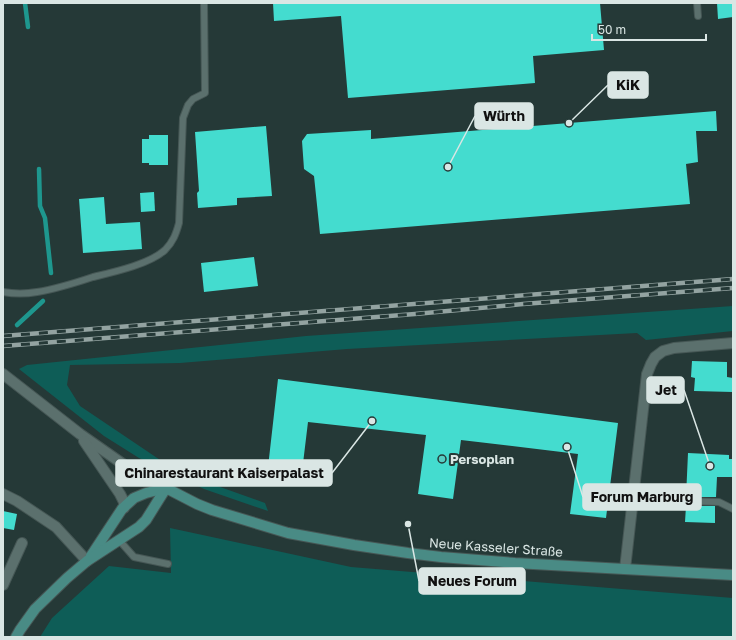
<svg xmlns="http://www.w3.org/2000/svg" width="736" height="640" font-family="'Golos Text',sans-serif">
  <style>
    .green { fill: #0e5d57 }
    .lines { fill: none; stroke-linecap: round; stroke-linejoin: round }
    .stream { stroke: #1e978e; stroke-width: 4.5 }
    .building { fill: #44dccf }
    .lane-casing { stroke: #465755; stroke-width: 8 }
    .street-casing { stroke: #465755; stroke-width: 12 }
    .secondary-casing { stroke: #465755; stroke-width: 12 }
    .lane { stroke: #5b706d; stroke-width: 6 }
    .street { stroke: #5b706d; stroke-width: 10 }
    .secondary { stroke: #498b85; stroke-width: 10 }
    .rail-casing { stroke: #93a3a1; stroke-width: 4.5 }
    .rail { stroke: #253937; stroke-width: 3; stroke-dasharray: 9; stroke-linecap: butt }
    .poi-dot { fill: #56cec3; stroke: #253937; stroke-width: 1.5 }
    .labels { text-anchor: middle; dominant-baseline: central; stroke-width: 4; stroke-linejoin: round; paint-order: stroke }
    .poi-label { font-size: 13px; font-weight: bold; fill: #dae6e4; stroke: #253937; text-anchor: start }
    .street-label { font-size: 13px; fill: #dae6e4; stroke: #253937 }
    .leader { fill: none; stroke: #dae6e4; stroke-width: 1.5 }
    .callout-dot { fill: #dae6e4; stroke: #253937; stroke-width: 1.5 }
    .callout { fill: #dae6e4; stroke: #dae6e4; stroke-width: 1.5 }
    .callout-label { font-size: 14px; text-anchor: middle; font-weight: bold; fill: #111 }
  </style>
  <rect width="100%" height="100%" fill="#253937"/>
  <g class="green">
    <path d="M733,306V331L646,340L637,333L347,349L180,363L70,365L67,385L80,406L178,472L265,503L268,511L204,489L139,458L104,436L19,369L27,365L306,336Z"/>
    <path d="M170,528L351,567L733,598V637H40L52,618L109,566L171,573Z"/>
  </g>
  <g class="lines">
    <g class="stream">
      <path d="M25,3L28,27"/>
      <path d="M39,169L40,206L45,218L51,273"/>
      <path d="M17,325L43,301"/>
    </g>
  </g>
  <g class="building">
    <path d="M273,3H600L604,50L533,56L535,83L348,98L341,16L274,21Z"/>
    <path d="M717,3H733V17L718,19Z"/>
    <path d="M716,111L717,131H696L698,162L686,164L690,204L320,234L314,176L304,169L302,141L307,134L371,130V139Z"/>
    <path d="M266,126L272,196L237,198V205L198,208L197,193L199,191L195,132Z"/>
    <path d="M149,135H168V165H149V163H142V139H149Z"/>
    <path d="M154,192L155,211L141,212L140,193Z"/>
    <path d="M104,197L106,224L140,222L142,249L83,253L79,199Z"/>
    <path d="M254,257L258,286L204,292L201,263Z"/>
    <path d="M692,361L727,362V377L733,378V392L694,391L695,378L691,377Z"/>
    <path d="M278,379L618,423L606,518L570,514L578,454L461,440L453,499L418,494L426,435L308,422L301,480L267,476Z"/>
    <path d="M688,453L729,455V459H733V477H717L716,497H686Z"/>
    <path d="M686,506H715V523L685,522Z"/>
    <path d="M3,511L17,514L14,530L3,528Z"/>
  </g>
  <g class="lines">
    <defs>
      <g id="lane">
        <path d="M697,3L698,16"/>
        <path d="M3,292C14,294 26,294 37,292C56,289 75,283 93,277C114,272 150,264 165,250C173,242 176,234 179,223L183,118L188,105L193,99L205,93L204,3"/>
        <path d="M632,502L654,503L684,501L719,502L733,509"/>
        <path d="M119,540L134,557L168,564"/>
      </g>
      <g id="street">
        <path d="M3,374L80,434L130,469L166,488"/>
        <path d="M84,441L120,494L124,502V508"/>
        <path d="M3,494L17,501L56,527L87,561"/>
        <path d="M625,569L647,374L651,364L655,357L663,351L674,348L733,343"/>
        <path d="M3,585L22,543"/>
      </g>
      <g id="secondary">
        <path d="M166,488L197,504L212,510L288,533L354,545L408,553L441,557L515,563L733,575"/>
        <path d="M91,556L122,509L134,498L146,493L166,488"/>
        <path d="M16,637L20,630L35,609L67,578L87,561L139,527L146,520L166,488"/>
      </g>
    </defs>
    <use href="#lane" class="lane-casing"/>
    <use href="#street" class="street-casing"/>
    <use href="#secondary" class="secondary-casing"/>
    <use href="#lane" class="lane"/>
    <use href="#street" class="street"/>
    <use href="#secondary" class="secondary"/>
    <defs>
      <g id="rail">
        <path d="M3,336L733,279"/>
        <path d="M3,346L415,314L523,304L733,288"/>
      </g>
    </defs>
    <use href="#rail" class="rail-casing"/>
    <use href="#rail" class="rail"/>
  </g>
  <circle class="poi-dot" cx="442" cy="459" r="4"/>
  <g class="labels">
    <g class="poi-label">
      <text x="450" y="459">Persoplan</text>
    </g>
    <g class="street-label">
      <text transform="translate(496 547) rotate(4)">Neue Kasseler Straße</text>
    </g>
  </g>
  <path class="leader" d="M569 123L608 85M448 167L475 116M710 466L684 390M372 421L332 473M567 447L583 497M408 524L419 581"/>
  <g class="callout-dot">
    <circle cx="569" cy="123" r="4"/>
    <circle cx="448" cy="167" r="4"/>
    <circle cx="710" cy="466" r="4"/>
    <circle cx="372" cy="421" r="4"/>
    <circle cx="567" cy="447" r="4"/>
    <circle cx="408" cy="524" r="4"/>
  </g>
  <g class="callout">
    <rect x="608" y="72" width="40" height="26" rx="4"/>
    <rect x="475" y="103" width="58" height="26" rx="4"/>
    <rect x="647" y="377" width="37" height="26" rx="4"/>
    <rect x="116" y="460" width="216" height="26" rx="4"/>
    <rect x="583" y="484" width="118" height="26" rx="4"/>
    <rect x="419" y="568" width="106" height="26" rx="4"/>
  </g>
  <g class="callout-label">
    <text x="628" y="90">KiK</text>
    <text x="504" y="121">Würth</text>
    <text x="666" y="395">Jet</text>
    <text x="224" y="478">Chinarestaurant Kaiserpalast</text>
    <text x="642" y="502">Forum Marburg</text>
    <text x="472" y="586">Neues Forum</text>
  </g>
  <rect width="736" height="640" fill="none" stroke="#dae6e4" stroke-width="8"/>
  <path d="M592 34v6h114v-6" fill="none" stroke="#dae6e4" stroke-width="2"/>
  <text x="598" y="34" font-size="12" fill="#dae6e4" stroke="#253937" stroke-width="3" paint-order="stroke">50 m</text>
</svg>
